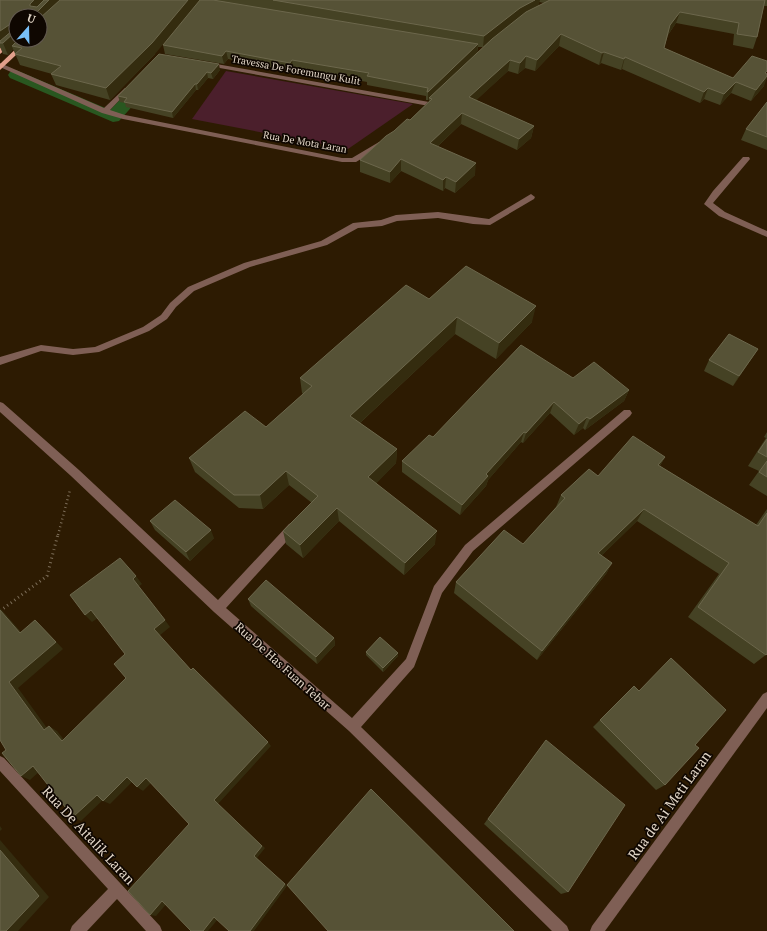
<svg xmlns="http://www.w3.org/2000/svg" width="767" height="931" font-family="'PT Serif',serif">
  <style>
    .green { fill: #4b1f2c }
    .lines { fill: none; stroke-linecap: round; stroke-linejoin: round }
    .canal { fill: #295720; fill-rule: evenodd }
    .path-far1 { stroke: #7c6d58; stroke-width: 2.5; stroke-dasharray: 1 3; stroke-linecap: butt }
    .path { stroke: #7c6d58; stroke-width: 3; stroke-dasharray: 1 3.5; stroke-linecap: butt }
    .minor { fill: #7f5f55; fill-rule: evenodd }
    .major { fill: #e19f8b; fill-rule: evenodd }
    .wall { fill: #454224; fill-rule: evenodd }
    .shaded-wall { fill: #342c0f }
    .building { fill: #565236; stroke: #6c674c }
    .labels { text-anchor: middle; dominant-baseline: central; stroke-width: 3.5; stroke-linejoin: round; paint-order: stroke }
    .far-street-label { font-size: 10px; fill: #e2d6c7; stroke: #0f0701 }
    .street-label { font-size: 12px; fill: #e2d6c7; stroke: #0f0701 }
    .near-street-label { font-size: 14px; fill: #e2d6c7; stroke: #0f0701 }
  </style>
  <rect width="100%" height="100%" fill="#2d1b02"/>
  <path class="green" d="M226,71L413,104L348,149L192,119Z"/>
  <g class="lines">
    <path class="canal" d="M16,70L110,110L142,77L148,75L154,77L156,80L119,121L113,122L10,78L8,75L10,72Z"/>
    <path class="path-far1" d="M58,535L70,490"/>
    <path class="path" d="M0,611L47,576L58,534"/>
    <g class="minor">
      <path d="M205,62L429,102L433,104L429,106L203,65L202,64Z"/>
      <path d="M0,63L104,108L125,88H129V90L110,110L125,115L342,158H352L379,142H382L386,144L356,162H342L123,119L102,113L0,67Z"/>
      <path d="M743,157H749L750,159L713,203L725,212L767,231V237L719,216L704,204L713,191Z"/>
      <path d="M531,194L535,197L534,199L490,225L473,224L438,218L397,221L382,226L358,228L327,245L250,267L194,291L176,307L167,319L149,331L99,352L73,355L41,351L0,365V357L41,345L73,349L95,347L143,327L161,315L170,303L188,287L244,263L321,241L353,223L381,220L396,215L438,212L489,219Z"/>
      <path d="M0,402L3,403L79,470L218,600L289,524L293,522L297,524L298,527L297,530L226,608L352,718L406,659L434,586L465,545L624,410H630L632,413L630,416L473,551L442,593L414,667L361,727L567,926L569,931H552L349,731L214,612L71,476L0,412Z"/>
      <path d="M767,692V708L605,931H590L592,926L763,694Z"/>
      <path d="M0,756L4,758L160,926L162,931H146L117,899L87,931H70L72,926L108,889L0,771Z"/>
    </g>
    <g class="major">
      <path d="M16,35L17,40L0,54V48Z"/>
      <path d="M25,40H32L0,70V64Z"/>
    </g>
  </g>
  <g class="wall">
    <path d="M0,0L155,54L110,100L56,85L51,74H52L20,65L13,49L8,55L3,54L0,47ZM16,16L40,40H16Z"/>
    <path d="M200,0H767V6H764L757,37L753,49L733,45L734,34L676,23L668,35L664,48L733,78L764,86L751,101L731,93L720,105L704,99L700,103L622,69L621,70L601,63L599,65L559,46L535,71L525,68L518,74L508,71L476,100L534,126L531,138L517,150L461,124L437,147L475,175L455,193L445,188L443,191L401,171L390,183L360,172V160L394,131L410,120L429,101V99L428,100H426V96L367,85V82L293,68L291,71L228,59L224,64L165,54L163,45ZM539,2L544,3L539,6ZM487,44L459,70L477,53L478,47H483Z"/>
    <path d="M159,54L220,70L213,79L208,78L198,90H196L173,118L126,107L125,103L120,102L118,96Z"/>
    <path d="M767,102V150L741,140L746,129Z"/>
    <path d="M429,299L532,322L496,359L455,334L360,423L397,449L396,463L376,483L435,544L404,575L339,521L303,558L286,544L283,531L312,503L289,485L263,509L239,508L195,472L189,458L266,427L303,394L302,393L300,378Z"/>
    <path d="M758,349L733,386L704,371L709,360Z"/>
    <path d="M573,378L629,390L624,401L585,430L583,428L574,435L550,413L523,443L521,442L488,480L486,486L460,515L402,472V461L433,437Z"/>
    <path d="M767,432V496L749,485L759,471L748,466L766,438L764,437Z"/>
    <path d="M665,457L660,466L756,525L767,509V654L754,664L688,617L719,574L637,521L601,556L612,563L606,574L537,660L454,593L456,582L523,544L556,507L561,495L598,476Z"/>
    <path d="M150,521L214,538L190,561L155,530Z"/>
    <path d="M248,599L334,638L335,645L317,664L251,606Z"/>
    <path d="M366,652L398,653V656L383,672L366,655Z"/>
    <path d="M634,686L695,745L665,785L656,790L593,727Z"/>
    <path d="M546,740L568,892L561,894L484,824Z"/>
  </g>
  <g class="shaded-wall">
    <path d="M34,0H65L40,24V16H35L30,6V4Z"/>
    <path d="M188,0H200L155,54L110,100L106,88Z"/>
    <path d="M535,0H540L538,9L518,19L483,47L484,36L520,8Z"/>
    <path d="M680,12L676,23L667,36L670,25Z"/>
    <path d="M12,23L16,31V40H23L12,46L13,49L8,55L3,43H0V31Z"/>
    <path d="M561,34L559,46L535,71L537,60Z"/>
    <path d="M478,44L477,53L428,100V92Z"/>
    <path d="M226,51L228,59L224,64L222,56Z"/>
    <path d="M604,52L601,63L599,65L602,53Z"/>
    <path d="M526,56L525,68L518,74L520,63Z"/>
    <path d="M625,57L622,69L621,70L624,59Z"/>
    <path d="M292,60L293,68L291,71L290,63Z"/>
    <path d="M510,60L508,71L468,108L469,97Z"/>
    <path d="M219,64L220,70L213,79L211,73Z"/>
    <path d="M207,72L208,78L198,90L197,84Z"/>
    <path d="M767,76V78L764,86L751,101L756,90Z"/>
    <path d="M736,82L731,93L720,105L724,94Z"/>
    <path d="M195,84L196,90L173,118L172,112Z"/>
    <path d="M708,88L704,99L700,103L704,92Z"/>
    <path d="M462,113L461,124L429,154L430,143Z"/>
    <path d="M534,126L531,138L517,150L519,139Z"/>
    <path d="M401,159V171L390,183V172Z"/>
    <path d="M476,163L475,175L455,193L456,182Z"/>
    <path d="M446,177L445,188L443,191V180Z"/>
    <path d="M536,306L532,322L496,359L499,343Z"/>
    <path d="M457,317L455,334L351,431L350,416Z"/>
    <path d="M758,349L751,359L733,386L739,376Z"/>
    <path d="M629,390L624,401L585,430L590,419Z"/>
    <path d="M554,402L550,413L523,443L526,433Z"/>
    <path d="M587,417L583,428L574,435L579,424Z"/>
    <path d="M524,432L521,442L488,480L486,486L460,515L462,505L486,474Z"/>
    <path d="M397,449L396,463L369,491L368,477Z"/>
    <path d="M665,457L657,470L658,465Z"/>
    <path d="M286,471L289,485L263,509L260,495Z"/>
    <path d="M337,508L339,521L303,558L300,545Z"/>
    <path d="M644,509L637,521L592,565L598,553Z"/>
    <path d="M211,530L214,538L190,561L186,552Z"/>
    <path d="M437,531L435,544L404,575L405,563Z"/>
    <path d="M612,563L606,574L537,660L542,651Z"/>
    <path d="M136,576L142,584L138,587L133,579Z"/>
    <path d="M0,608L28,640L20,633L0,610Z"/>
    <path d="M91,610L98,618L92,622L85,615Z"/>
    <path d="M35,620L43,628L63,649L18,688L52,735L44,730L9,682Z"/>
    <path d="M165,620L170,627L159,636L154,629Z"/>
    <path d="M334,638L335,645L317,664L316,657Z"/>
    <path d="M398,653V656L383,672V668Z"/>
    <path d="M49,726L57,731L69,746L62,741Z"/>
    <path d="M268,742L271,746L218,804L265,848L257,858L287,886L254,931H250L254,856L214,800Z"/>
    <path d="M33,766L41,770L30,780L21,776Z"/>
    <path d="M127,777L133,781L110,804L103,801Z"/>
    <path d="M146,778L152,782L143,791L137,787Z"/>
    <path d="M97,795L105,798L81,821L73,817Z"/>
    <path d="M0,826L2,829L0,831Z"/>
    <path d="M0,840L49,897L18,931H6L0,850Z"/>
    <path d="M162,901L168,902L156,916L150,915Z"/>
    <path d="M214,917L219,918L208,931H203Z"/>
  </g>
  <g class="building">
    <path d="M0,0H34L30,4V6L37,7L44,0H49L35,14V16H16V31L3,43H0V41L13,30L12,23L0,31Z"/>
    <path d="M60,0H188L152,43L106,88L51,74L61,66L15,54L22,48L12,46L18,40H40V18Z"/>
    <path d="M200,0H213L478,44L428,92H427L428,88L367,76L369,73L292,60L290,63L226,51L222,56L163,45Z"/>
    <path d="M273,0H535L520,8L484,36Z"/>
    <path d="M550,0H765L757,37L737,34L739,23L680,12L670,25L664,48L733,78L752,56L767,61V71L765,73L767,74V76L756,90L736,82L724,94L708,88L704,92L625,57L624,59L604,52L602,53L561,34L537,60L526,56L520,63L510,60L469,97L534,126L519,139L462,113L430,143L476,163L456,182L446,177L443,180L401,159L390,172L360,160L386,136L394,131L407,119L410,120L432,99L429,98L492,39L526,12Z"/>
    <path d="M159,54L219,64L211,73L207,72L197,84H195L172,112L124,102L127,98L118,96Z"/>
    <path d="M767,102V137L746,129Z"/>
    <path d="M466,266L536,306L499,343L457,317L350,416L397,449L368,477L437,531L405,563L337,508L300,545L283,531L318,496L286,471L260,495H234L189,458L245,411L266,427L312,386L300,378L406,285L429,299Z"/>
    <path d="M729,334L758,349L739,376L709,360Z"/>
    <path d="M521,345L573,378L594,362L629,390L590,419L587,417L579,424L554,402L526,433L524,432L486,474L488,476L462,505L402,461L429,435L433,437Z"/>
    <path d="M633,436L665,457L658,465L758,526L767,513V654L766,655L698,607L729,563L644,509L598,553L612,563L542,651L456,582L504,530L523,544L565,498L561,495L589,469L598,476Z"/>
    <path d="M767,439V457L758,452Z"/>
    <path d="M767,461V477L759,472Z"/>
    <path d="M175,500L211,530L186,552L150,521Z"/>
    <path d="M120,558L136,576L133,579L165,620L154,629L191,670L193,668L268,742L214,800L262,846L254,856L285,884L250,931H229L214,917L203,931H191L162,901L150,915L128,891L189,824L146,778L137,787L127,777L103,801L97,795L73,817L33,766L21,776L2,753L6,750L0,740V610L20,633L35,620L56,642L9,682L44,730L49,726L62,741L126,678L114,664L125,654L91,610L85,615L70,595Z"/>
    <path d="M266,580L334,638L316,657L248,599Z"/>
    <path d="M380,637L398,653L383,668L366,652Z"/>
    <path d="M671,658L726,710L695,745L699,748L665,785L600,720L634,686L639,691Z"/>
    <path d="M546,740L625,805L568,892L488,819Z"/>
    <path d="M371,789L514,931H328L287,885Z"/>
    <path d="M0,850L39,896L6,931H0Z"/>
  </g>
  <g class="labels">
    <g class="far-street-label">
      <text transform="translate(296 70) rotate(10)">Travessa De Foremungu Kulit</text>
      <text transform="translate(305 142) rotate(10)">Rua De Mota Laran</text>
    </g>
    <g class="street-label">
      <text transform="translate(283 666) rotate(42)">Rua De Has Fuan Tebar</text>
    </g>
    <g class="near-street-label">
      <text transform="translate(669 805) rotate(-54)">Rua de Ai Meti Laran</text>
      <text transform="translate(89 835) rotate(47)">Rua De Aitalik Laran</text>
    </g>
  </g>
  <g transform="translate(28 28) rotate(20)"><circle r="19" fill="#0f0701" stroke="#635a50"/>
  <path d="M0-3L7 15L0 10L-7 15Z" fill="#78bff7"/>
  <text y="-6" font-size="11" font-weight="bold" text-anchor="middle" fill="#e2d6c7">U</text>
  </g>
</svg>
